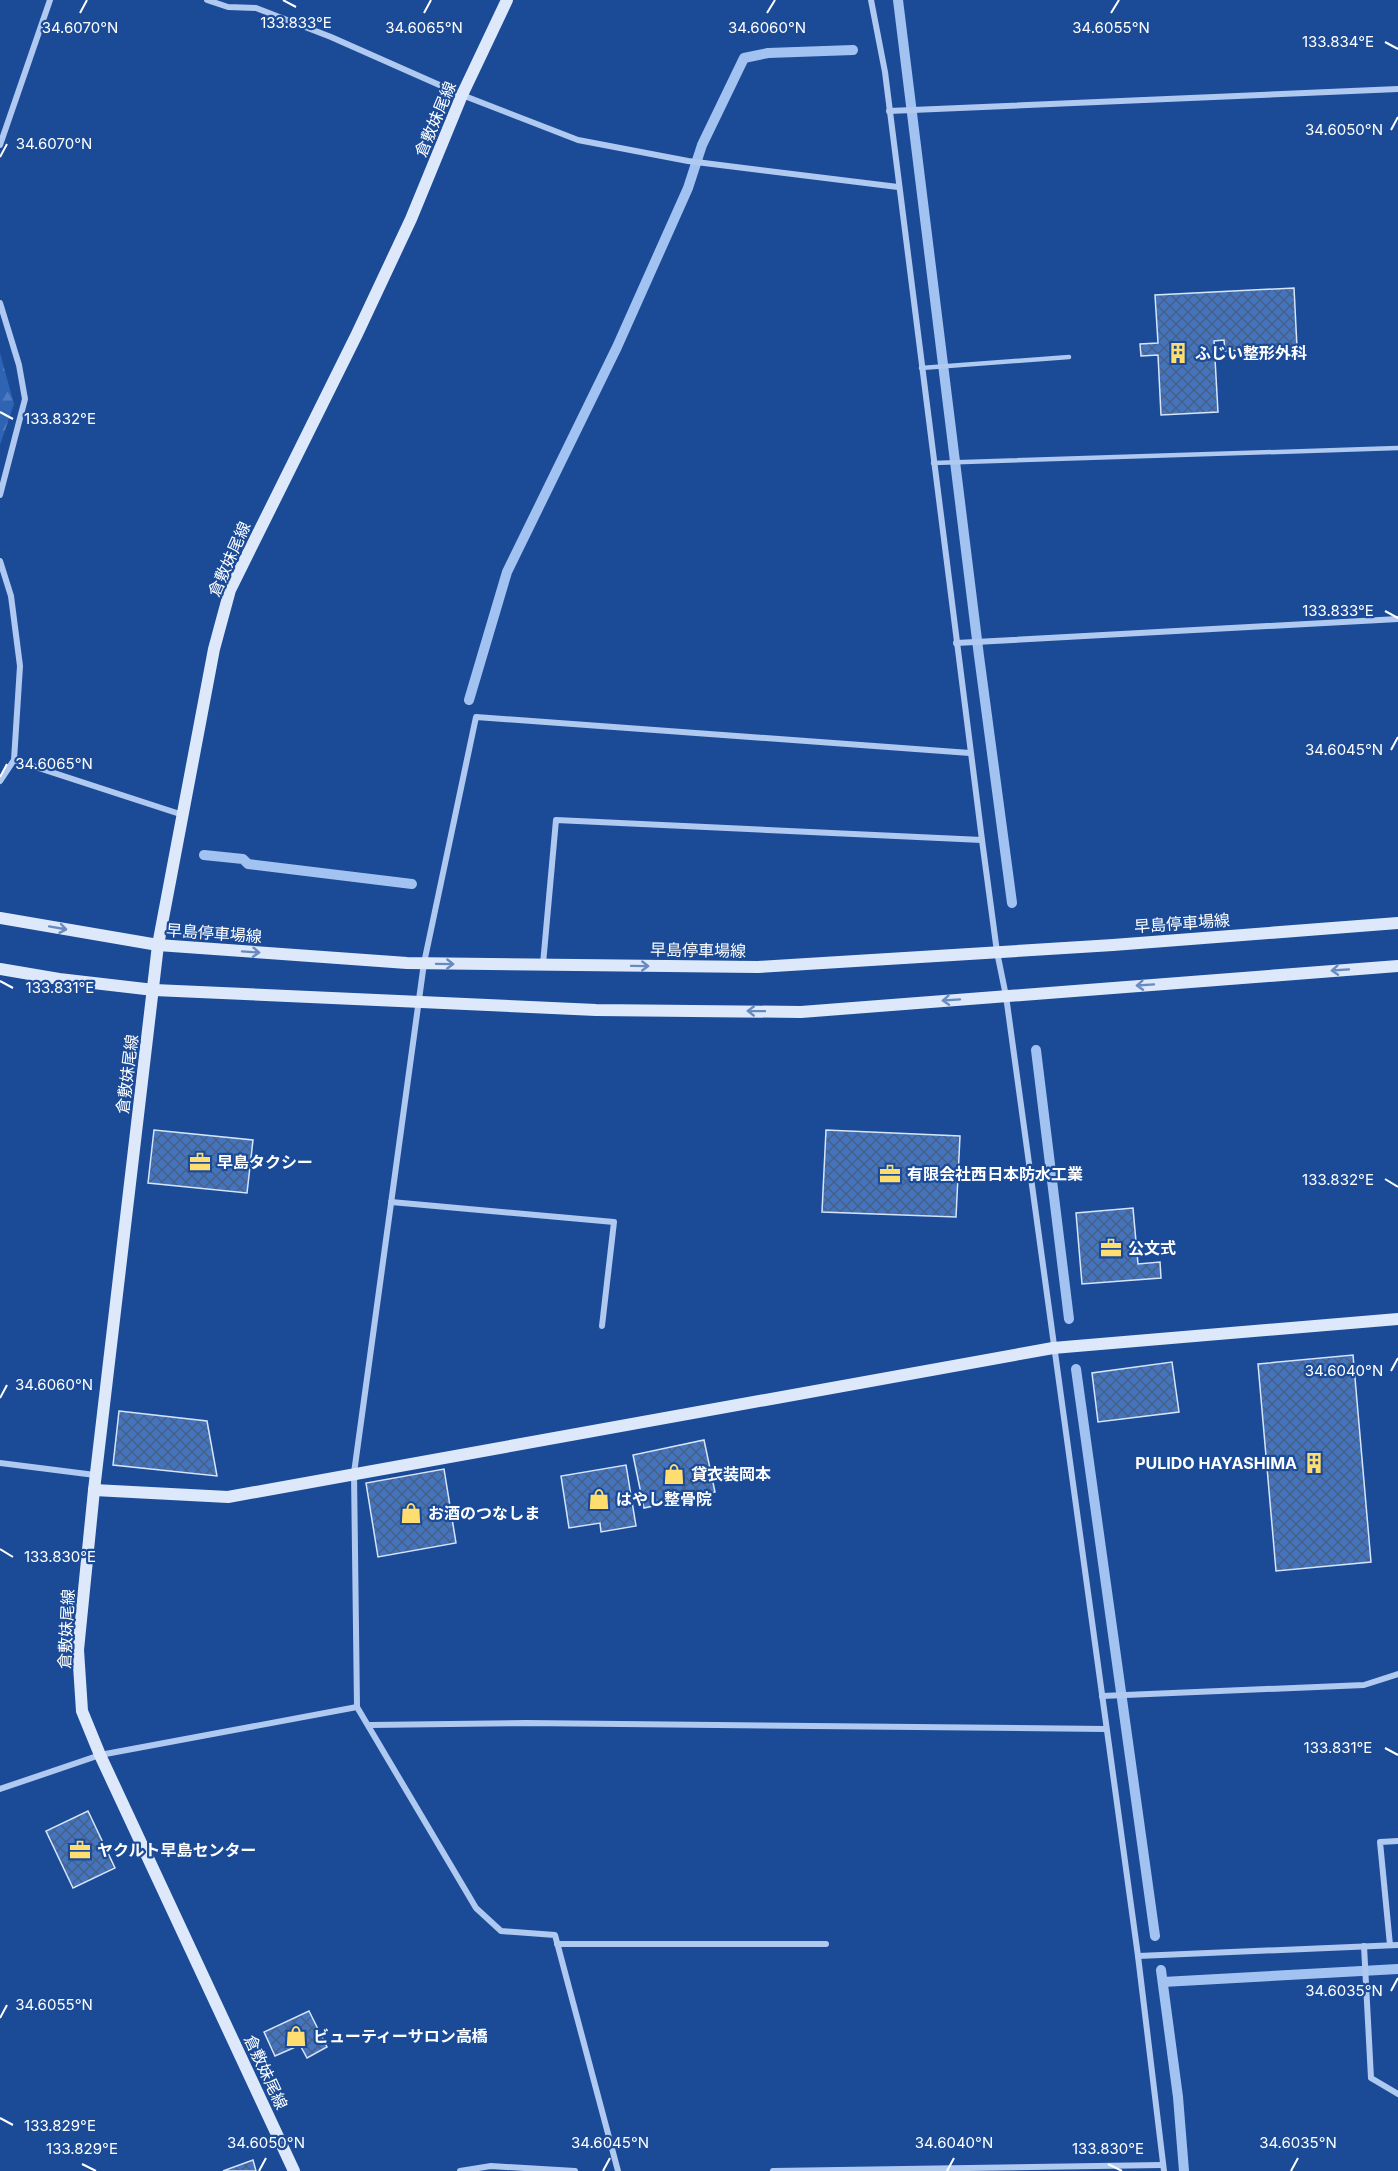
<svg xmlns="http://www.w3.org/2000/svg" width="1398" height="2171" font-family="Inter,'Noto Sans JP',sans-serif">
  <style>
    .forest { fill: url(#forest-firs) }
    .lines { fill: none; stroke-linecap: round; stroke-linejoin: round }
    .stream { stroke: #a2c3f2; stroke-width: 10 }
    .building { fill: url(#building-cross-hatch); stroke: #d6e5fb; stroke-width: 1.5 }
    .lane { stroke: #afc9f0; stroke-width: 4.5 }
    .street { stroke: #afc9f0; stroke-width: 6 }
    .secondary { stroke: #dde8fb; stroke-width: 12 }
    .oneway { stroke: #698abf }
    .ticks { fill: none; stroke: #fff; stroke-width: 2 }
    .labels { text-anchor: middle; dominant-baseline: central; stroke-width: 4.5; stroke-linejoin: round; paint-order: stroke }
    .street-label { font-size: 16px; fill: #fff; stroke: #1b4b97 }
    .poi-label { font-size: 16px; font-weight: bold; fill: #fff; stroke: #1b4b97; text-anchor: start }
    .ticks-label { font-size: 15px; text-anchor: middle; fill: #fff; stroke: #1b4b97; stroke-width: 4.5; stroke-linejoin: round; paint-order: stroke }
  </style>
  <defs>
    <pattern id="forest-firs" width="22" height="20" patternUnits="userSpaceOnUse" patternTransform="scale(1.5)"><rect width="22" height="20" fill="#2f64b4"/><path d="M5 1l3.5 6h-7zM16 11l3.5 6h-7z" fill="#4e7bbf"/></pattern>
    <pattern id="building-cross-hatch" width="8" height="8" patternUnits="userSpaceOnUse" patternTransform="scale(1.5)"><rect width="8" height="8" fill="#4474be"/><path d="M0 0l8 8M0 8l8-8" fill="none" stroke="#486085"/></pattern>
  </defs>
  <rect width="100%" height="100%" fill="#1b4b97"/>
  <path class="forest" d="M0,353L14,404L0,445Z"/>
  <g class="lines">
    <g class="stream">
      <path d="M898,0L979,656L1012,903"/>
      <path d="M469,700L507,572L617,347L688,188L702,145L744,58L768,53L853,50"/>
      <path d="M204,855L243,859L248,864L412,884"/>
      <path d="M1036,1050L1069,1319"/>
      <path d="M1076,1369L1155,1936"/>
      <path d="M1161,1970L1178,2097L1184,2171"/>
      <path d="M1163,1982L1398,1969"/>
    </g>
  </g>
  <g class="building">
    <path d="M1294,288L1297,347L1225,351L1224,340L1214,341L1218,412L1161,415L1158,355L1141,356L1140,344L1158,343L1155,295Z"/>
    <path d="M154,1130L253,1140L247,1193L148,1183Z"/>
    <path d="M826,1130L960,1136L956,1217L822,1212Z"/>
    <path d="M1133,1208L1138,1264L1160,1262L1161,1278L1082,1284L1076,1213Z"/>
    <path d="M1353,1355L1371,1562L1276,1571L1258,1364Z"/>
    <path d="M1172,1362L1179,1412L1098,1422L1092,1373Z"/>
    <path d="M119,1411L207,1421L217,1476L113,1465Z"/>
    <path d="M704,1440L715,1492L644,1508L633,1455Z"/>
    <path d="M626,1465L636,1526L601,1532L600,1523L569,1528L561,1476Z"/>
    <path d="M444,1469L456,1543L378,1557L366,1483Z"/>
    <path d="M88,1811L115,1868L73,1888L46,1831Z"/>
    <path d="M309,2011L327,2047L307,2058L300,2045L275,2056L264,2032Z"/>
    <path d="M253,2160L256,2171H223Z"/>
  </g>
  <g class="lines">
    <g class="lane">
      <path d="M921,368L1069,357"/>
      <path d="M933,463L1398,448"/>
    </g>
    <g class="street">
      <path d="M207,0L228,7L256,8L331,37L462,95L578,140L688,161L898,187"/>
      <path d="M871,0L885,72L982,840L997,952L1006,996L1138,1956L1164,2171"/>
      <path d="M889,111L1398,89"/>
      <path d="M0,145L50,0"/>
      <path d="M0,303L19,365L25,399L0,495"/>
      <path d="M0,561L11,596L20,666L14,760L0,781"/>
      <path d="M956,643L1398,619"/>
      <path d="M14,760L183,815"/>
      <path d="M543,964L556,820L982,840"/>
      <path d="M391,1202L614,1222L602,1326"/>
      <path d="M0,1463L95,1475"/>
      <path d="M1102,1696L1364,1685L1398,1674"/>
      <path d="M370,1725L526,1723L1106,1729"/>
      <path d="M0,1789L100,1755L357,1707"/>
      <path d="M557,1944H826"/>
      <path d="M1390,1945L1380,1842L1398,1841"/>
      <path d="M1364,1946L1371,2078L1398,2094"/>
      <path d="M1138,1956L1398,1945"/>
      <path d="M460,2171L491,2166L575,2171"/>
      <path d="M618,2171L555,1935L501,1931L476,1908L357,1707L354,1473L424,963L476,717L970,753"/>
      <path d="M773,2171L1162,2165"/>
    </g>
    <g class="secondary">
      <path d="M0,918L158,945L407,963L758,967L1113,945L1398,923"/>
      <path d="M0,969L59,979L154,990L596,1010L801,1012L1398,966"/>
      <path d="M94,1490L228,1497L1053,1348L1398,1319"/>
      <path d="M294,2171L100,1755L82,1711L78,1650L94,1490L158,945L214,649L230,590L357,334L411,219L462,95L507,0"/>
    </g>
  </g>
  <defs><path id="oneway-shaft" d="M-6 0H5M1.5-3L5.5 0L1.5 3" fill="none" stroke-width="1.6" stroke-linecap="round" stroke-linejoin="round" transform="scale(1.5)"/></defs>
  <g class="oneway">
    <use href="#oneway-shaft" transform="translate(58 928) rotate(10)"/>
    <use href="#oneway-shaft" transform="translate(251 952) rotate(4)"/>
    <use href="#oneway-shaft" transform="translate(445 964) rotate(1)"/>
    <use href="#oneway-shaft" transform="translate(640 966) rotate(1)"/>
    <use href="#oneway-shaft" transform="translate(1340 970) rotate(176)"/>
    <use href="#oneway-shaft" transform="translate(1145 985) rotate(176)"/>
    <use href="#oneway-shaft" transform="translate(951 1000) rotate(176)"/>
    <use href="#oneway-shaft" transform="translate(756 1011) rotate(-179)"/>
  </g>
  <path class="ticks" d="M283,0L296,7M80,13L87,0M424,13L431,0M767,13L775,0M1111,13L1119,0M1385,42L1398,49M1391,130L1398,117M0,157L7,144M0,412L13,419M1385,611L1398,618M1391,750L1398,737M0,777L7,764M0,981L13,988M1385,1179L1398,1187M1391,1371L1398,1358M0,1398L7,1385M0,1549L13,1557M1385,1748L1398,1755M1391,1991L1398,1978M0,2018L7,2005M0,2118L13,2125M82,2164L96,2171M1108,2164L1122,2171M259,2171L266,2158M603,2171L610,2158M947,2171L954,2158M1291,2171L1298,2158"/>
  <defs>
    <symbol id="building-bare" viewBox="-9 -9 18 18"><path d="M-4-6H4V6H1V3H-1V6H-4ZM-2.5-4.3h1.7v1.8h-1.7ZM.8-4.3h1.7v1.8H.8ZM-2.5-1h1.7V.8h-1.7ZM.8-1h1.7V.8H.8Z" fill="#ffdd6e" stroke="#1b4b97" stroke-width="2.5" paint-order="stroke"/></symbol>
    <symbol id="office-bare" viewBox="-9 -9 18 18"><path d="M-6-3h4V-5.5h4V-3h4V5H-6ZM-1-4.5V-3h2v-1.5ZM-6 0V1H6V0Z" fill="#ffdd6e" stroke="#1b4b97" stroke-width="2.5" paint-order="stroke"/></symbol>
    <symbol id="shop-bare" viewBox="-9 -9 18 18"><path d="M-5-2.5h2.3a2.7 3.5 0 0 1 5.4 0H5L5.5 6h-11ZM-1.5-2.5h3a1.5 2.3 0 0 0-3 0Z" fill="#ffdd6e" stroke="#1b4b97" stroke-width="2.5" paint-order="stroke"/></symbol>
  </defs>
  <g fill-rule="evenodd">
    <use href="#building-bare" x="1163" y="338" width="30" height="30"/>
    <use href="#office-bare" x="185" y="1147" width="30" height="30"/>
    <use href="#office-bare" x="875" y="1159" width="30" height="30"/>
    <use href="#office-bare" x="1096" y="1233" width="30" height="30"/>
    <use href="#building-bare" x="1299" y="1448" width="30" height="30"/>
    <use href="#shop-bare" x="659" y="1459" width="30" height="30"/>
    <use href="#shop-bare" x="584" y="1484" width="30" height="30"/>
    <use href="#shop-bare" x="396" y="1498" width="30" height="30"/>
    <use href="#office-bare" x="65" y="1835" width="30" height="30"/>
    <use href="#shop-bare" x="281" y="2021" width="30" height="30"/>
  </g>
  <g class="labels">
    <g class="street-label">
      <text transform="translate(435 119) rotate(-67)">倉敷妹尾線</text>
      <text transform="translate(229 559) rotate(-66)">倉敷妹尾線</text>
      <text transform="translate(1182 923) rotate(-4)">早島停車場線</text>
      <text transform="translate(214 933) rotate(4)">早島停車場線</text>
      <text transform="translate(698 950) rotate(1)">早島停車場線</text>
      <text transform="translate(127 1074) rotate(-83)">倉敷妹尾線</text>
      <text transform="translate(66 1629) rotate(-87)">倉敷妹尾線</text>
      <text transform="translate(266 2072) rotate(65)">倉敷妹尾線</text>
    </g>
    <g class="poi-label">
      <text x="1195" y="353">ふじい整形外科</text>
      <text x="217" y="1162">早島タクシー</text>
      <text x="907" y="1174">有限会社西日本防水工業</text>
      <text x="1128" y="1248">公文式</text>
      <text x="1297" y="1463" text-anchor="end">PULIDO HAYASHIMA</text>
      <text x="691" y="1474">貸衣装岡本</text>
      <text x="616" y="1499">はやし整骨院</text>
      <text x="428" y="1513">お酒のつなしま</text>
      <text x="97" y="1850">ヤクルト早島センター</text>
      <text x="313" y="2036">ビューティーサロン高橋</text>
    </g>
  </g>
  <g class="ticks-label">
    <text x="296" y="28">133.833°E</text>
    <text x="80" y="33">34.6070°N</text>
    <text x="424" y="33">34.6065°N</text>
    <text x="767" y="33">34.6060°N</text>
    <text x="1111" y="33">34.6055°N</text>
    <text x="1338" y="47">133.834°E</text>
    <text x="1344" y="135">34.6050°N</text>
    <text x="54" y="149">34.6070°N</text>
    <text x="60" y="424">133.832°E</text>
    <text x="1338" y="616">133.833°E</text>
    <text x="1344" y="755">34.6045°N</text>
    <text x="54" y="769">34.6065°N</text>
    <text x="60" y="993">133.831°E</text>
    <text x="1338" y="1185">133.832°E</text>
    <text x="1344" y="1376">34.6040°N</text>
    <text x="54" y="1390">34.6060°N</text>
    <text x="60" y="1562">133.830°E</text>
    <text x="1338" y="1753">133.831°E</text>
    <text x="1344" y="1996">34.6035°N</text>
    <text x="54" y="2010">34.6055°N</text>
    <text x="60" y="2131">133.829°E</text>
    <text x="266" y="2148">34.6050°N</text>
    <text x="610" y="2148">34.6045°N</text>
    <text x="954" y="2148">34.6040°N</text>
    <text x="1298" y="2148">34.6035°N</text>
    <text x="82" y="2154">133.829°E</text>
    <text x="1108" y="2154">133.830°E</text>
  </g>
</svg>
